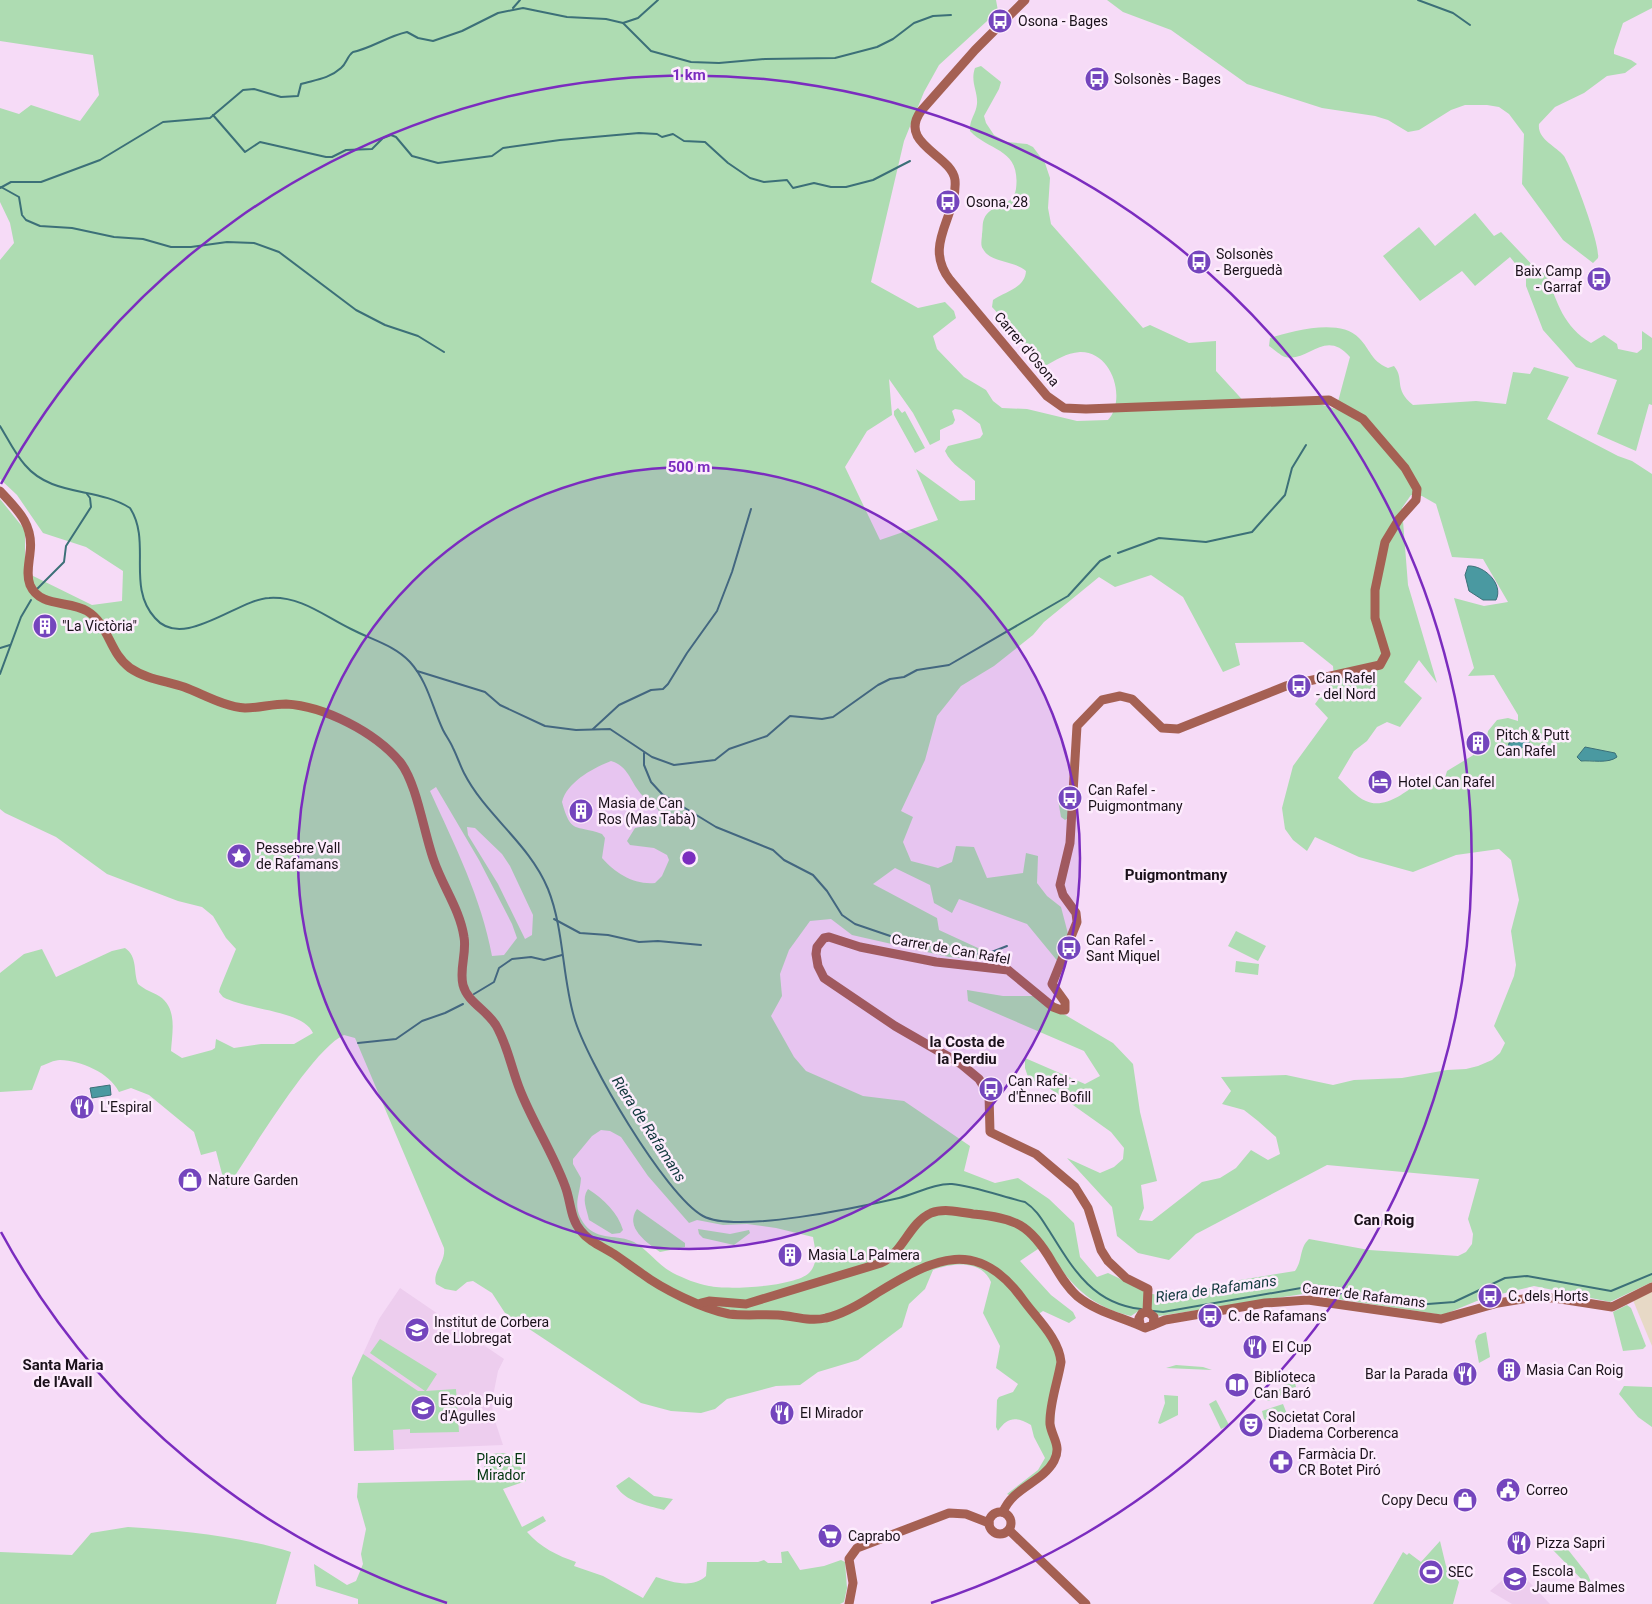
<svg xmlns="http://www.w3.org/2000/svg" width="1652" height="1604" font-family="Roboto,sans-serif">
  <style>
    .commercial { fill: #e7d9c6 }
    .built { fill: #edcdee }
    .green { fill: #aedcb2; fill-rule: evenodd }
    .water { fill: #4a99a1; stroke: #3c7078 }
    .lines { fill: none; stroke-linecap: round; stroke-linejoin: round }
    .stream { stroke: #3c7078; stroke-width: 2 }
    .secondary { stroke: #a56053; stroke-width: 9 }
    .ring { fill: none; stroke: #7b2cbf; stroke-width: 2.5 }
    .labels { text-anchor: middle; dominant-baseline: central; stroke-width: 5; stroke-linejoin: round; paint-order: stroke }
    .poi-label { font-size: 14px; fill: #1a111a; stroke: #fdecfd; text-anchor: start }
    .street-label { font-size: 14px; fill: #1a111a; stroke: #fdecfd }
    .park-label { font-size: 14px; fill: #00350e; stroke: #fdecfd }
    .neighbourhood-label { font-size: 15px; font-weight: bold; fill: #1a111a; stroke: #fdecfd }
    .water-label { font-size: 15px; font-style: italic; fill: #12393d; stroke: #fdecfd }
    .centre { fill: #7b2cbf; stroke: #fdecfd; stroke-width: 2.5 }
    .ring-label { font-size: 15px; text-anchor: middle; font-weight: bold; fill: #7b2cbf; stroke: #fdecfd; stroke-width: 5; stroke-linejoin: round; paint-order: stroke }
  </style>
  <rect width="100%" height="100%" fill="#f6dbf7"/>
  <path class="commercial" d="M1652,1282V1346L1630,1293Z"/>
  <g class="built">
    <path d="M400,1288L504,1359L498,1371L492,1401L493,1415L503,1445L354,1451L352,1378L379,1319Z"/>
    <path d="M1516,1568L1550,1604H1512L1490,1591Z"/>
  </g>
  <g class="green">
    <path d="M0,0H996L998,11L939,65L924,92L904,141L871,282L918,308L945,302L954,311L956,318L933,336L937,349L964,377L986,390L993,401L1002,408L1027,409L1077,421L1108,420C1127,399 1112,351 1080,352C1066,353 1056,360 1045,366C1026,363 1022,341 1012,328C1006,321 998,314 992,307L993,300C1006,291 1025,288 1026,271C1014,260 990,263 983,249C980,245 982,239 982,234C983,230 982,223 984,219C990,203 1013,208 1016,189C1021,148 990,152 970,131C969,120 976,114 977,104C978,91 970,82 975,68L981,66L1001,82L999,89L984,116L986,123L994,135L1007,142L1027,144L1033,147L1045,163L1050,178L1048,208L1051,224L1143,328L1150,325L1189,343L1216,341V371L1249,407L1306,400L1336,409L1350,357C1325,328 1308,363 1285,357C1280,355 1274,349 1269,346L1270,338C1293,331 1340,318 1359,338C1371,350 1370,360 1388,368L1394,366C1405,379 1393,389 1413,405L1476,401L1506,404L1513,372L1530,374L1534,367L1569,377L1547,419L1618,456L1632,461L1652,474V1282L1610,1302L1534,1286L1484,1298L1443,1315L1303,1294L1159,1316L1152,1310L1143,1308L1131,1316C1087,1306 1068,1281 1044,1245L1020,1261L1051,1295L1073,1312L1076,1318L1069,1323L1043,1311L1037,1315L1059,1344L1054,1424L1060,1455L1015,1498L1007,1494L1038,1470L1045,1458L1034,1437L1031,1425C1017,1417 1008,1416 998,1431L996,1427L997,1400L999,1397L1013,1392L1018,1384L996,1368L1000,1346L983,1313L991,1282C981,1259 952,1263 933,1270L925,1289L909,1304L902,1327L858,1360L818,1372L800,1385L776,1386L727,1399L715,1409L701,1413L671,1411L641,1403L505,1313L492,1293L473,1281L467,1282L456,1291L445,1289L436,1284C432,1272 446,1262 444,1248L355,1038L344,1035C312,1049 249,1156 226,1189L216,1151L201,1155L194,1132L149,1095L131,1088L119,1092C109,1072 81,1061 60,1060C54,1060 47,1064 41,1066L32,1090L0,1092V973L24,954L42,949L56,977L112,951L125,948C138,957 133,971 138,984C145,990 152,992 159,996C178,1008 172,1033 171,1051L182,1058L212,1050L215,1048L216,1039L234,1048L261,1044H294L313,1033C303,1010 246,1010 223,997L219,992L220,988L236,949L226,938L213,916L202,907L178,901L107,874L56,837L5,813L0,809V499L25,530V572L92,605L122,601L123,571L86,547L43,533L17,495L0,479V260L14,243L10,223L0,202V108L19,114L31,105L80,121L99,95L93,55L0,41ZM889,379L913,413L930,445L940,440V430L953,424L955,420L952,411L955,409L961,410L980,424L983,434L980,438L948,446L945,451C952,466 964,470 975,481V500L960,501L916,469L938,520L880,540L845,467L867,431L892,415ZM1411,495L1422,496L1436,504L1452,557L1483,559L1508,602L1484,606L1454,598L1474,668L1468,676L1494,675L1518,715V721L1508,718L1497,720L1488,731L1485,748L1447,771L1443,785L1416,784C1404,794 1383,809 1366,801C1356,797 1346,785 1338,778L1354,751L1367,741L1377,727L1387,722L1400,727L1422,698L1404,682L1419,660L1437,683L1408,585L1402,508ZM1151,575L1183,597L1223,672L1240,665L1235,643L1303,642L1333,666L1334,678L1315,704L1328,718L1293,766L1282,808L1285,829L1293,840L1307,851L1315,837L1359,857L1413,872L1456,855L1499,849L1511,860L1519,900L1511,931L1516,965L1514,976L1494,1026L1505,1043L1500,1053L1492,1060L1478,1066L1466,1069L1447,1070L1402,1078L1354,1080L1333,1085L1286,1075L1221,1077L1231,1091L1222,1104L1244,1110L1258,1121L1276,1137L1280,1154L1268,1160L1251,1150L1236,1168L1220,1178L1202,1182L1152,1221L1139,1220L1144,1208L1141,1185L1157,1181L1140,1112L1133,1064L1113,1043L1033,996H1003L967,990L968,1001L1084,1051L1100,1076L1085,1084L1025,1058V1068L1029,1080L1042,1083L1111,1132L1124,1148L1123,1159L1114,1167L1100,1173L1067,1158L1112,1207L1117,1236L1138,1253L1169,1260L1196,1234L1327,1165L1479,1179L1468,1219L1473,1234L1472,1244L1466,1252L1458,1256L1369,1250L1309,1239C1299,1248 1303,1260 1295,1271L1240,1280L1178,1297L1152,1294L1108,1273L1097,1277L1080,1257L1074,1223L1049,1199L1018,1178L995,1183L964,1171L970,1146L904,1101L863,1096L806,1071L794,1057L771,1016L782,996L780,974L789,950L810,921L831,919L852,935L949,957L998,961V953L978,948L939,930L937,918L873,884L895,868L930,885L934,903L952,913L959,899L1027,924L1064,969L1072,949L1061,907L1047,896L1037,883L1038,856L1026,853L1023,873L987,878L974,847L956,846L952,862L938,868L911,861L903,842L913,817L901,811L925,760L937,716L961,686L994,666L1033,635L1044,622L1099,577L1115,587ZM611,761C630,767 630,783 643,796C649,802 656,805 660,813L658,823L635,828L627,841L630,845L654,848L667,855L669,860L662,876L655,883C634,885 615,873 602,858L605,838L602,834C575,824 571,835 562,802C567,782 593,768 611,761ZM436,787L479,860L512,924L517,938L504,955L492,956C481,897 455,846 430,791ZM467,827L475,828L502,854L510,866L533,915L532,935L525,939L498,884L468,835ZM601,1130L610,1131L621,1137L648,1176L689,1223L697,1220L723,1225L747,1224L776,1228L813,1237C815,1249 819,1263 809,1273C794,1287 728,1290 709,1286C697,1284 683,1278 673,1273C658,1265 648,1250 634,1242C618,1234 598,1241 585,1225C571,1206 580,1197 581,1178L573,1164V1159L592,1136Z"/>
    <path d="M1107,0H1652V8L1623,23L1614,50V54L1631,60L1637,64L1625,73L1607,76L1584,93L1555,107L1539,124C1537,139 1556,146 1564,156C1572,169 1601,245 1598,258L1593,263L1563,240L1522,184L1524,134L1509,114L1499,107L1487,105H1465L1451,110L1419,130L1408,132L1388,120L1375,116L1322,108L1247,84L1171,30L1123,12Z"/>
    <path d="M1475,213L1494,236L1501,232L1538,271L1546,274C1558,304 1563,326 1591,343L1604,335L1617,344L1618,349L1637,353L1642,349V331L1652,338V405L1649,404L1636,451L1597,434L1617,380L1576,367L1543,330L1526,286V277L1510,257L1475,286L1462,271L1420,301L1383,256L1419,227L1435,246Z"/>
    <path d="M898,408L902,413L905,411L925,448L915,453L894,415V411Z"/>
    <path d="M1070,798L1068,818L1065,820L1061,817L1058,800Z"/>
    <path d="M1236,931L1266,946L1258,961L1228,946Z"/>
    <path d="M1236,961L1259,964L1258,975L1235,972Z"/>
    <path d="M588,1189C604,1199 618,1213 623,1230L620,1233L612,1234L589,1220C587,1209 581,1199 588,1189Z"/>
    <path d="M637,1209L685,1243V1247L660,1252C647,1243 624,1227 637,1209Z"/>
    <path d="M698,1229L730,1234L749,1230L750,1233L734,1245L703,1238L699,1234Z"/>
    <path d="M1627,1305L1631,1308L1646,1346L1643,1349L1623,1351L1613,1312Z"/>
    <path d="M1486,1332L1490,1357L1479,1363L1475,1341L1478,1335Z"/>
    <path d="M380,1339L437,1374L426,1391L456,1389L459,1432L410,1433V1429L393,1430L394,1450L354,1451L352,1378L363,1354L418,1391H425L370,1353Z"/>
    <path d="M1176,1365L1203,1367L1212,1370L1166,1368Z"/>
    <path d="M1295,1383L1296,1387C1285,1391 1279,1399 1267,1401L1285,1384Z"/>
    <path d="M1624,1386L1652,1387V1427L1638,1417L1619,1394Z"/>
    <path d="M1164,1395L1178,1396V1415L1160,1424L1158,1423L1165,1403Z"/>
    <path d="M1216,1400L1229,1425L1221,1429L1209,1404Z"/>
    <path d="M1283,1404L1287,1414L1266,1420L1264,1419L1262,1411Z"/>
    <path d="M500,1453C519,1453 519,1465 526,1481L503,1489L522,1527L543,1516L546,1521L527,1532C540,1547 558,1556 576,1562L574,1566L603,1576L643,1598L656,1577C672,1582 692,1589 706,1576L707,1562H758L764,1560L768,1563H782L781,1552L788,1551L800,1570L824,1566L841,1560L845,1562L847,1588L844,1602L840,1604H358V1599L316,1586L314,1564L347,1585L356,1581L363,1564L361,1554L366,1529L357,1497L358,1483L484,1480V1455Z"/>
    <path d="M629,1477L654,1496L673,1499L664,1510C646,1505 626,1502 616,1486Z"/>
    <path d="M128,1527C180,1530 242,1537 291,1552L276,1604H0V1552L72,1555L91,1533Z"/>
    <path d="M1440,1541L1446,1566L1459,1582L1453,1604H1373L1403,1552L1407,1555L1409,1553L1421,1562Z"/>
    <path d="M1562,1542L1588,1575L1596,1594L1551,1548Z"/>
  </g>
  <g class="water">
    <path d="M1468,566C1484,565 1504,584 1496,600H1483L1469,591L1465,575Z"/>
    <path d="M1526,740L1531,744L1514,751L1508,748L1509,743Z"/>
    <path d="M1585,747L1615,753L1617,757C1608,764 1591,760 1581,761L1577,757Z"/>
    <path d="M110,1085L111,1095L92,1098L90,1088Z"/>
    <path d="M1433,1562L1440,1568L1428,1582L1421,1576Z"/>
  </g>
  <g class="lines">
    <g class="stream">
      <path d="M1418,0L1453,13L1470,25"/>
      <path d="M513,8L520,0"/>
      <path d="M623,23L651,51L691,62L719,63L765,59L835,58L877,47L893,39L914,23L933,16L951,15"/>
      <path d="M213,115L245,152L260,142L326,157H332L346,150L372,149L383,138L391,135L396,137L412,156L438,163L492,156L503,148L560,140L639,133L657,134L662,137L673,134L684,141L705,142L728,163L750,178L764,182L787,180L793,188L814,183L831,187H846L873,180L910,161"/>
      <path d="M1,187L19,197L22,215L26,220L40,226L72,228L114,237L143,239L171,247H191L227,242L254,243L279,252L356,310L385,325L418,336L444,352"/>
      <path d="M0,188L11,182H41L100,160L163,122L210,118L243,90L254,89L281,97L298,96L301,84C314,80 329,79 341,68C347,63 347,56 353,52C372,48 388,36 407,32L418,38L433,41L462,31L498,13L523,8L567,17L606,19L623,23L638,18L658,0"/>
      <path d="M0,426C8,439 15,454 25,465C52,497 97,487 130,508C152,542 126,586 155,618C183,651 238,599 269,598C301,596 324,616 351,629C372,640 394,645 410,662C428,682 432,707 443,730C446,736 450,741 453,748C457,756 460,765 464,773C486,816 529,843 548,889C564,929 562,976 574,1017C586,1060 665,1195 703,1216C736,1234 860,1207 899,1198C915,1194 936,1183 952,1184C973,1186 1004,1197 1025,1202C1037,1210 1042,1220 1050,1232C1073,1269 1093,1304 1141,1309"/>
      <path d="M1118,553L1159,538L1206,542L1252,532L1285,495L1292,468L1306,445"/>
      <path d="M37,589L64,562L66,546L91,507L90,498L87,494"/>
      <path d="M0,648L10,645"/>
      <path d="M417,671L485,692L500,705L545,726L576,730L610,729L652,757L674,765L715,760L729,749L767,736L790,716L822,719L833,717L878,685L890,679L904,677L917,670L949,665L1068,596L1100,561L1110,556"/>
      <path d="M0,674L21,617L31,600"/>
      <path d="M593,729L619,705L651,690L663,689L668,684L687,653L717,611L732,572L751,509"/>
      <path d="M644,753V765L651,782L662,794L716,827L773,850L784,860L813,875L827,891L842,915L855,924L902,940L984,955L1007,946"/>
      <path d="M554,919L580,933L608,935L639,942L658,941L701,945"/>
      <path d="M474,994L494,982L499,968L512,959L531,957L544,960L562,955"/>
      <path d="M358,1043L396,1039L422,1021L445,1013L463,1004"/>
      <path d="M1153,1311L1163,1312L1301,1288L1428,1304L1454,1302L1505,1278L1527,1276L1611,1291L1652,1274"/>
    </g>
    <g class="secondary">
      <path d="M1025,0L975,50L921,111C897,144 952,155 955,180C958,217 922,244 950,280L1047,396L1064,408L1086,409L1329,400L1363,419L1405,468L1417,489L1416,500L1399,519L1385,542L1375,590V618L1386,654L1380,665L1286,686L1178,729L1162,728L1132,699L1120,696L1102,700L1077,726L1070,843L1060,885L1063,895L1076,913L1077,922L1052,984L1065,1002V1010H1061L1053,1007L1008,970L936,962L860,947L829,937L824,938L817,947L816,954L818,966L824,978L895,1026L961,1064L979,1079L989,1095L990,1132L1036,1154L1075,1187L1088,1208L1101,1250L1108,1261L1126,1278L1148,1289L1147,1312"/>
      <path d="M0,491C18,510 34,525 30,553C29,564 26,575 30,585C40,608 69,600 87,611C109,624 109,653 130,668C146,679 166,681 184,687C203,694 225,707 245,708C259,708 272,704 286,704C324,706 375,732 400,762C417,783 424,834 434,861C443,887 460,910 464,937C467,953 459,969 463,985C468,1004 490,1011 498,1029C508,1048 512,1070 520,1090C533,1123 553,1153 565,1186C571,1201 570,1219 581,1231C589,1242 603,1247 614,1254C623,1260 632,1267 641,1273C662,1289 703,1309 729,1314C745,1316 762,1314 778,1315C794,1316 810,1322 826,1318C844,1314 862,1303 877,1293C934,1258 978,1236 1024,1301C1038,1320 1059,1339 1061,1362C1058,1381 1049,1405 1050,1424C1052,1438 1062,1446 1054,1461C1042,1483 1013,1487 1003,1512"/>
      <path d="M701,1303L709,1301L746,1304L881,1263C903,1253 909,1223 931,1213C944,1208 960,1212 973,1214C1015,1218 1030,1224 1052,1262C1060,1275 1066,1286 1077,1296C1098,1313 1122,1317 1145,1328L1153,1325L1154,1317L1148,1312L1142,1313L1139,1318L1140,1324"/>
      <path d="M1153,1325L1165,1320L1265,1303L1308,1300L1441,1319L1498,1303L1529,1298H1554L1612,1307L1652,1287"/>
      <circle cx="1000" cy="1523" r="11"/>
      <path d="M1009,1530L1086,1604"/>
      <path d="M849,1604L853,1583L849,1559L857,1548L949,1513L966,1514L989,1523"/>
    </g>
  </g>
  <circle cx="689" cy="858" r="391" fill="#7b2cbf" fill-opacity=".12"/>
  <g class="ring">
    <circle cx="689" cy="858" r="391"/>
    <path d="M447 1603A783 783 0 0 1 1 1232M1 484A783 783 0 1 1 931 1603"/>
  </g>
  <defs>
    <symbol id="bus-disc" viewBox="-11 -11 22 22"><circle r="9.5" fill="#7445bd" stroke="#fdecfd"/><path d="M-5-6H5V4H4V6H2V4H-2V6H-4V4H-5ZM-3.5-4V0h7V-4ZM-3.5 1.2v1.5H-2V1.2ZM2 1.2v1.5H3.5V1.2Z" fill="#fff"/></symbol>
    <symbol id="building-disc" viewBox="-11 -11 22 22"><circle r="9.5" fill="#7445bd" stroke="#fdecfd"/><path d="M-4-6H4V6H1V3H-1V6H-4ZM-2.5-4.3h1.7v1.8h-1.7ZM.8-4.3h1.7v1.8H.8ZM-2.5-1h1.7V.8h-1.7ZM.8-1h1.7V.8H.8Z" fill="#fff"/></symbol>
    <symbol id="hotel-disc" viewBox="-11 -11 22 22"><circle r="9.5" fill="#7445bd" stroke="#fdecfd"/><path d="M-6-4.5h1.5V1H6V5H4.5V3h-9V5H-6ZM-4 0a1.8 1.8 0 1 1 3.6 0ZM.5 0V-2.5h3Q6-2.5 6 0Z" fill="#fff"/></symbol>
    <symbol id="sight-disc" viewBox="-11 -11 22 22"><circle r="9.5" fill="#7445bd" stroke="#fdecfd"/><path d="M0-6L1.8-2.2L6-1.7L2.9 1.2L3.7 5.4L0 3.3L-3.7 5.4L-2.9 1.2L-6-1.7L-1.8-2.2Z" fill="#fff"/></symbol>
    <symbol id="restaurant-disc" viewBox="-11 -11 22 22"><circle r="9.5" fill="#7445bd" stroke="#fdecfd"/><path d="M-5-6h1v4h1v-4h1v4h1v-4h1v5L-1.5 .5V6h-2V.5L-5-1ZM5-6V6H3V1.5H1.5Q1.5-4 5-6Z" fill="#fff"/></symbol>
    <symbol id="shop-disc" viewBox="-11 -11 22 22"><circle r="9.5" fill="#7445bd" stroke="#fdecfd"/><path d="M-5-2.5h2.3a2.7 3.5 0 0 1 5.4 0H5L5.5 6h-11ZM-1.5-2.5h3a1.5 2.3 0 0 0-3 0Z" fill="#fff"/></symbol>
    <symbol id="school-disc" viewBox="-11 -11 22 22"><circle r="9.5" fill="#7445bd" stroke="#fdecfd"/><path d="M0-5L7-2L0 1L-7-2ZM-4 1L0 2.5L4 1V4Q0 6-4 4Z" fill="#fff"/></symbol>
    <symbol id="library-disc" viewBox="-11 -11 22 22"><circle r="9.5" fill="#7445bd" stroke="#fdecfd"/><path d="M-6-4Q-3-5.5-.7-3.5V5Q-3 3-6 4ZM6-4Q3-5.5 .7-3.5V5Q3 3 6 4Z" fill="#fff"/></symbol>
    <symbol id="theatre-disc" viewBox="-11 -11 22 22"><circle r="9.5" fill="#7445bd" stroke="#fdecfd"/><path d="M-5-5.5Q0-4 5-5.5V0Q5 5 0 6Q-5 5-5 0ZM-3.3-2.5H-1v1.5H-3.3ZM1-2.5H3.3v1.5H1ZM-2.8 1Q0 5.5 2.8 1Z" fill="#fff"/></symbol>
    <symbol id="pharmacy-disc" viewBox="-11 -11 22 22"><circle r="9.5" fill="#7445bd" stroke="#fdecfd"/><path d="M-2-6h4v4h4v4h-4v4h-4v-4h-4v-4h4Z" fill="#fff"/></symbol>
    <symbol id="civic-disc" viewBox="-11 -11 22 22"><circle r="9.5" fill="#7445bd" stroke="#fdecfd"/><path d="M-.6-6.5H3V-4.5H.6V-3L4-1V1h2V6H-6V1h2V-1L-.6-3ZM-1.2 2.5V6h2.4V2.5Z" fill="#fff"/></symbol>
    <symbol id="supermarket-disc" viewBox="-11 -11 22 22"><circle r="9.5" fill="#7445bd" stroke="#fdecfd"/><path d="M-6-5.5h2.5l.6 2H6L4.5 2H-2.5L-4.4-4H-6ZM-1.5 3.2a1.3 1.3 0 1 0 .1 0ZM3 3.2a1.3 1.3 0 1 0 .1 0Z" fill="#fff"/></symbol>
    <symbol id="stadium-disc" viewBox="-11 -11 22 22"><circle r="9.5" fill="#7445bd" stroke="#fdecfd"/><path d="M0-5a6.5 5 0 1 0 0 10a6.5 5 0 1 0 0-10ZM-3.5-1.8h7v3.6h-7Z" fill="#fff"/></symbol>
  </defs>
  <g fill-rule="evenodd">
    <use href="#bus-disc" x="986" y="7" width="28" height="28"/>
    <use href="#bus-disc" x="1083" y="65" width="28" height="28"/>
    <use href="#bus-disc" x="934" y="188" width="28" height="28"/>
    <use href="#bus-disc" x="1185" y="248" width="28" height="28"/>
    <use href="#bus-disc" x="1585" y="265" width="28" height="28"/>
    <use href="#building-disc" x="31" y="612" width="28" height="28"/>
    <use href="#bus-disc" x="1285" y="672" width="28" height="28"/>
    <use href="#building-disc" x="1464" y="729" width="28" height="28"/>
    <use href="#hotel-disc" x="1366" y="768" width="28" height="28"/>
    <use href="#bus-disc" x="1056" y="784" width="28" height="28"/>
    <use href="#building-disc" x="567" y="797" width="28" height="28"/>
    <use href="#sight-disc" x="225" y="842" width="28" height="28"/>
    <use href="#bus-disc" x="1055" y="934" width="28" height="28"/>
    <use href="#bus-disc" x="977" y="1075" width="28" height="28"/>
    <use href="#restaurant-disc" x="68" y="1093" width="28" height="28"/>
    <use href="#shop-disc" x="176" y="1166" width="28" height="28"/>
    <use href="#building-disc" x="776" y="1241" width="28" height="28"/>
    <use href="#bus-disc" x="1476" y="1282" width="28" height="28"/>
    <use href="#bus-disc" x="1196" y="1302" width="28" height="28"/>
    <use href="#school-disc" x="403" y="1316" width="28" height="28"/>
    <use href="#restaurant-disc" x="1241" y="1333" width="28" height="28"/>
    <use href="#building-disc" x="1495" y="1356" width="28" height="28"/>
    <use href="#restaurant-disc" x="1451" y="1360" width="28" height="28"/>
    <use href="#library-disc" x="1223" y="1371" width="28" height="28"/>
    <use href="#school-disc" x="409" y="1394" width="28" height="28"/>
    <use href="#restaurant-disc" x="768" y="1399" width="28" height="28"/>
    <use href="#theatre-disc" x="1237" y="1411" width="28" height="28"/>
    <use href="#pharmacy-disc" x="1267" y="1448" width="28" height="28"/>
    <use href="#civic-disc" x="1494" y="1476" width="28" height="28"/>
    <use href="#shop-disc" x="1451" y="1486" width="28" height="28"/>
    <use href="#supermarket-disc" x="816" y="1522" width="28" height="28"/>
    <use href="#restaurant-disc" x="1505" y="1529" width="28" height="28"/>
    <use href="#stadium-disc" x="1417" y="1558" width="28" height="28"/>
    <use href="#school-disc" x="1501" y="1565" width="28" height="28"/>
  </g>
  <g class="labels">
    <g class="poi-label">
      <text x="1018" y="21">Osona - Bages</text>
      <text x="1114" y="79">Solsonès - Bages</text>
      <text x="966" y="202">Osona, 28</text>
      <text x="1216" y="254">Solsonès<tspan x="1216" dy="16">- Berguedà</tspan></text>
      <text x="1582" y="271" text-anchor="end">Baix Camp<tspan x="1582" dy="16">- Garraf</tspan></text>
      <text x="62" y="626">"La Victòria"</text>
      <text x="1316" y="678">Can Rafel<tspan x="1316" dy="16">- del Nord</tspan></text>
      <text x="1496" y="735">Pitch &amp; Putt<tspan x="1496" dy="16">Can Rafel</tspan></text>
      <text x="1398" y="782">Hotel Can Rafel</text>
      <text x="1088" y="790">Can Rafel -<tspan x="1088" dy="16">Puigmontmany</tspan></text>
      <text x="598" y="803">Masia de Can<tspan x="598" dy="16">Ros (Mas Tabà)</tspan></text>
      <text x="256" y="848">Pessebre Vall<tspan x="256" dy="16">de Rafamans</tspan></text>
      <text x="1086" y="940">Can Rafel -<tspan x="1086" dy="16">Sant Miquel</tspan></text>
      <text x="1008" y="1081">Can Rafel -<tspan x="1008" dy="16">d'Ènnec Bofill</tspan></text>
      <text x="100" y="1107">L'Espiral</text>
      <text x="208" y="1180">Nature Garden</text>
      <text x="808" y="1255">Masia La Palmera</text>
      <text x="1508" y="1296">C. dels Horts</text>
      <text x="1228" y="1316">C. de Rafamans</text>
      <text x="434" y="1322">Institut de Corbera<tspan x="434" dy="16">de Llobregat</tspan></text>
      <text x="1272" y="1347">El Cup</text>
      <text x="1526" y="1370">Masia Can Roig</text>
      <text x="1448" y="1374" text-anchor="end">Bar la Parada</text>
      <text x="1254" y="1377">Biblioteca<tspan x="1254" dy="16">Can Baró</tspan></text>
      <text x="440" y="1400">Escola Puig<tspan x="440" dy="16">d'Agulles</tspan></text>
      <text x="800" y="1413">El Mirador</text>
      <text x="1268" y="1417">Societat Coral<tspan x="1268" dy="16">Diadema Corberenca</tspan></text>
      <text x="1298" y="1454">Farmàcia Dr.<tspan x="1298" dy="16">CR Botet Piró</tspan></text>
      <text x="1526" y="1490">Correo</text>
      <text x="1448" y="1500" text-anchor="end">Copy Decu</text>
      <text x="848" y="1536">Caprabo</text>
      <text x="1536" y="1543">Pizza Sapri</text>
      <text x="1532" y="1571">Escola<tspan x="1532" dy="16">Jaume Balmes</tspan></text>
      <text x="1448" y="1572">SEC</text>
    </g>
    <g class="street-label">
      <text transform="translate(1027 349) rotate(50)">Carrer d'Osona</text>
      <text transform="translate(951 949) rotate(10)">Carrer de Can Rafel</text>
      <text transform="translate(1364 1295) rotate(7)">Carrer de Rafamans</text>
    </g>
    <g class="park-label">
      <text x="501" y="1459">Plaça El<tspan x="501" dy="16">Mirador</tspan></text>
    </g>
    <g class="neighbourhood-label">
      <text x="1176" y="875">Puigmontmany</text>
      <text x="967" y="1042">la Costa de<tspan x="967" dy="17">la Perdiu</tspan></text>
      <text x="1384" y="1220">Can Roig</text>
      <text x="63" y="1365">Santa Maria<tspan x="63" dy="17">de l'Avall</tspan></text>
    </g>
    <g class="water-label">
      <text transform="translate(649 1129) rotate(57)">Riera de Rafamans</text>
      <text transform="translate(1216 1289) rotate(-8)">Riera de Rafamans</text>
    </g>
  </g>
  <circle cx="689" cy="858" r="8" class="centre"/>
  <g class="ring-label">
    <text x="689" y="80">1 km</text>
    <text x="689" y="472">500 m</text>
  </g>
</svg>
